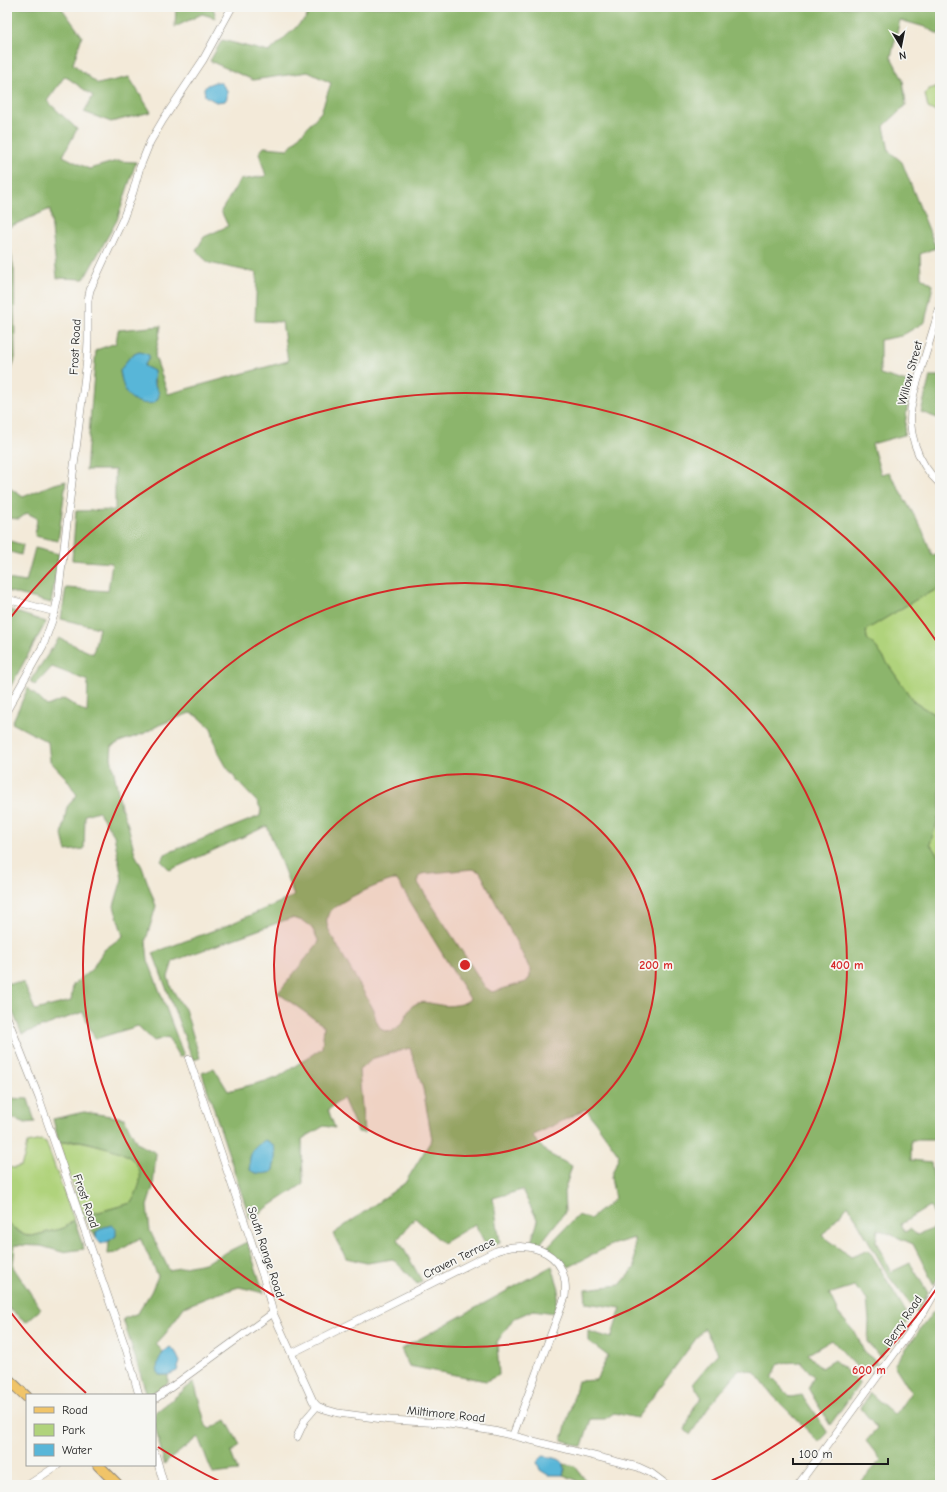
<svg xmlns="http://www.w3.org/2000/svg" width="947" height="1492" font-family="'Comic Neue',sans-serif">
  <style>
    .green { fill: #b0d37c; stroke: #66784c }
    .forest { fill: #8cb56c; stroke: #546844; fill-rule: evenodd }
    .water { fill: #59b6d8; stroke: #3a697a }
    .lines { fill: none; stroke-linecap: round; stroke-linejoin: round }
    .minor-casing { stroke: #88837a; stroke-width: 8 }
    .primary-casing { stroke: #88837a; stroke-width: 12 }
    .minor { stroke: #fff; stroke-width: 7 }
    .primary { stroke: #f0c469; stroke-width: 10 }
    .ring { fill: none; stroke: #d62828; stroke-width: 2 }
    .labels { text-anchor: middle; dominant-baseline: central; stroke-width: 3.5; stroke-linejoin: round; paint-order: stroke }
    .street-label { font-size: 12px; fill: #1c1c1c; stroke: #f6f6f2 }
    .centre { fill: #d62828; stroke: #f6f6f2; stroke-width: 2 }
    .ring-label { font-size: 12px; text-anchor: middle; font-weight: bold; fill: #d62828; stroke: #f6f6f2; stroke-width: 3.5; stroke-linejoin: round; paint-order: stroke }
  </style>
  <rect width="100%" height="100%" fill="#f6f6f2"/>
  <filter id="ink" filterUnits="userSpaceOnUse"><feTurbulence type="fractalNoise" baseFrequency=".025" numOctaves="2"/><feDisplacementMap in="SourceGraphic" scale="8" xChannelSelector="R" yChannelSelector="G"/><feConvolveMatrix kernelMatrix="1 2 1 2 8 2 1 2 1" color-interpolation-filters="sRGB"/></filter>
  <filter id="wash" filterUnits="userSpaceOnUse"><feTurbulence type="fractalNoise" baseFrequency=".012" numOctaves="4" result="noise"/><feDisplacementMap in="SourceGraphic" scale="16" xChannelSelector="R" yChannelSelector="G"/><feGaussianBlur stdDeviation="0.9" result="paint"/><feColorMatrix in="noise" values="0 0 0 0 0 0 0 0 0 0 0 0 0 0 0 0 0 1.4 0 .05"/><feComposite in="paint" operator="in"/></filter>
  <g filter="url(#wash)">
    <rect width="100%" height="100%" fill="#f3ead9"/>
    <g class="green">
      <path d="M940,86V114L928,108L925,94L929,89Z"/>
      <path d="M940,588V718L914,702L876,647L867,639L866,630L917,599Z"/>
      <path d="M940,813V859L930,844Z"/>
      <path d="M41,1140L46,1142L74,1220L64,1228L32,1236L25,1235L9,1225L7,1222V1167L14,1168L21,1166L24,1158L27,1143Z"/>
      <path d="M79,1141C115,1149 161,1155 131,1203L99,1212L82,1214L59,1143Z"/>
    </g>
    <g class="forest">
      <path d="M7,7H61L82,36L73,64L98,84L129,77L151,112L111,122L84,112L93,96L65,76L47,101L77,129L63,156L89,169L117,161L136,162L117,220L84,279L57,278L50,209L7,228Z"/>
      <path d="M176,7H213L216,18L202,14L175,27Z"/>
      <path d="M311,7H940V35L925,27L900,20L891,57L903,80L906,105L884,126L889,151L902,162L936,248L920,254L921,277L933,285L925,322L901,336L880,340V374L910,383L904,435L872,444L881,474L889,472L922,529L932,555H940V588L917,599L866,630L867,639L876,647L914,702L940,718V813L930,844L940,859V1153L937,1140H911V1160L931,1162L934,1179L940,1198V1227L930,1206L901,1224L905,1232L910,1229L917,1235L935,1228L940,1240V1273L934,1285L913,1244L878,1229L876,1242L891,1272L910,1263L928,1293L917,1313L889,1277L848,1205L822,1236L851,1257L869,1250L910,1319L880,1357L868,1343L869,1321L867,1299L854,1286L829,1294L838,1313L857,1335L864,1352L877,1362L864,1375L832,1340L808,1354L821,1368L834,1360L860,1383L830,1425L808,1388L814,1377L801,1362L779,1363L772,1378L791,1397L802,1395L828,1433L819,1442L774,1397L754,1372L740,1369L711,1404L690,1435L685,1430L694,1407L702,1398L693,1383L718,1353L704,1328L637,1418L614,1413L605,1419H591L582,1447L562,1440L578,1381L596,1380L608,1356L588,1341V1331L611,1338L621,1308L586,1303L585,1289L620,1285L635,1267L634,1238L611,1245L569,1267L546,1248L578,1215L590,1219L615,1199L611,1177L619,1155L586,1109L532,1136L547,1153L572,1166L564,1192L565,1212L540,1244L531,1242L538,1221L522,1190L493,1198L500,1242L487,1247L475,1224L443,1243L415,1218L398,1239L422,1281L417,1284L393,1259L367,1263L346,1258L333,1234L405,1183L432,1139L423,1089L410,1048L374,1058L359,1070L364,1133L358,1132L343,1098L328,1110L335,1128L324,1126L302,1139L303,1184L250,1219L202,1073L214,1068L228,1091L277,1078L322,1048L324,1026L278,993L319,942C311,925 310,922 291,918L173,961L168,977L171,987L181,1004L185,1009L200,1058L193,1060L153,953L228,925L294,896L267,826L170,870L161,861L165,854L260,816L261,809L257,802L237,781L226,766L217,750L211,728L199,717L190,713L159,725L143,734L122,741L112,746L111,757L121,807L128,825L135,854L142,867L156,906L146,940L148,960L184,1056L179,1057L168,1037L154,1041L138,1026L95,1039L83,1012L22,1034L7,998V983H24L35,1010L71,1001L73,985L92,969L104,950L123,936L114,906L122,879L114,835L98,811L85,815L84,849L66,851L62,835L67,807L77,795L66,778L50,761L48,742L12,723L28,688L47,706L64,699L87,713L88,681L52,667L35,685L30,681L59,638L93,654L99,628L61,619L66,588L108,591L112,563L72,560L76,511L115,510V470H86L96,350L116,343L118,330L161,326L155,356L168,394L288,361L282,322L255,321L257,273L209,263L196,251L204,237L228,226L221,211L240,180L266,176L259,153L264,147L288,149L321,112L331,83L308,72L253,80L210,61L222,40L269,52L306,18ZM140,352L147,361L144,366L155,375L154,379L156,386L151,403C132,402 123,389 120,372C125,363 130,354 140,352ZM473,869L480,872L530,969V977L526,982L492,992L485,987L418,883V878L421,874ZM393,880H397L470,999C464,1005 449,1007 440,1005C433,1004 425,1001 418,1003C408,1006 408,1014 403,1022C400,1026 395,1029 391,1032L382,1030C377,1024 375,1018 374,1010L330,933C328,927 325,922 328,915C332,903 380,883 393,880Z"/>
      <path d="M7,229L14,270L15,358L7,387Z"/>
      <path d="M930,376H940V419L921,412Z"/>
      <path d="M66,481L58,541L35,536L37,518L27,513L19,519L7,518V486L23,497L51,485Z"/>
      <path d="M7,540L23,545L21,555L7,551Z"/>
      <path d="M35,548L59,554L51,603L7,591V579L26,582Z"/>
      <path d="M7,609L46,622L7,693Z"/>
      <path d="M7,1098L28,1099L35,1122L25,1123L7,1116Z"/>
      <path d="M84,1112L124,1118L137,1143L156,1153L153,1187L147,1206L150,1231L169,1270L205,1263L247,1242L264,1293L239,1287L211,1296L184,1307L166,1333L156,1344L163,1352L158,1364L159,1375H168V1383L149,1395H147L123,1319L138,1313L151,1292L158,1276L140,1238L116,1253L108,1254L109,1241L116,1236L96,1232V1238L82,1214L99,1212L131,1203C151,1170 137,1155 104,1147C96,1145 88,1142 80,1141C73,1140 65,1142 59,1143L53,1119Z"/>
      <path d="M74,1220L84,1249L62,1252L41,1246L15,1245L13,1267L41,1309L26,1322L7,1307V1222L9,1225L24,1235L32,1236L64,1228Z"/>
      <path d="M552,1266L559,1289L554,1313L533,1310L513,1319L497,1342L499,1375L486,1381L409,1366L401,1349Z"/>
      <path d="M933,1312L940,1313V1485H858L881,1460L866,1441L877,1429L861,1408L870,1393L895,1415L911,1392L894,1365Z"/>
      <path d="M194,1382L206,1426L210,1429L226,1420L240,1445L231,1453L238,1471L213,1474L198,1437L164,1464L155,1425V1413Z"/>
      <path d="M564,1464L575,1466L586,1481L592,1485H578L576,1480L563,1475L565,1469Z"/>
    </g>
    <g class="water">
      <path d="M215,82H220L227,90V98L225,101L216,102L205,96L204,89L207,85Z"/>
      <path d="M140,352L149,355V358L144,366L154,371C155,376 153,380 154,384C156,388 161,393 158,398C154,408 136,403 130,397C123,391 122,380 120,371C125,363 130,354 140,352Z"/>
      <path d="M265,1140C267,1141 269,1142 271,1143C278,1148 275,1165 272,1172C264,1174 256,1175 250,1170C248,1155 252,1148 265,1140Z"/>
      <path d="M112,1225L116,1229V1236L109,1241L101,1244L96,1238V1232L104,1227Z"/>
      <path d="M170,1347L175,1351L180,1362L177,1371L168,1375H159C154,1364 161,1353 170,1347Z"/>
      <path d="M543,1456C555,1458 569,1458 563,1475H548L540,1470L537,1462Z"/>
    </g>
  </g>
  <g filter="url(#ink)">
    <g class="lines">
      <defs>
        <g id="minor">
          <path d="M940,307C934,327 928,346 922,366C919,377 915,387 913,398C905,429 917,463 940,484"/>
          <path d="M7,599L55,612"/>
          <path d="M7,710L43,646L54,615L58,597L87,359L88,341V300L90,290L123,219L133,192L140,167L150,142L163,120L203,60L232,7"/>
          <path d="M7,1017L39,1098L127,1352L139,1395"/>
          <path d="M273,1313L313,1401L317,1406L324,1409L338,1413L390,1420L442,1423L494,1431L638,1467L651,1473L667,1485"/>
          <path d="M292,1353L496,1251C533,1238 570,1254 565,1297L513,1435"/>
          <path d="M155,1399L273,1313L264,1279L189,1059"/>
          <path d="M297,1437L305,1420L317,1406"/>
          <path d="M155,1453L164,1485"/>
          <path d="M28,1485L58,1465"/>
          <path d="M798,1485L894,1354L924,1312L940,1284"/>
        </g>
        <g id="primary">
          <path d="M7,1378L27,1397"/>
          <path d="M98,1465L118,1485"/>
        </g>
      </defs>
      <use href="#minor" class="minor-casing"/>
      <use href="#primary" class="primary-casing"/>
      <use href="#minor" class="minor"/>
      <use href="#primary" class="primary"/>
    </g>
  </g>
  <circle cx="465" cy="965" r="191" fill="#d62828" fill-opacity=".12"/>
  <g class="ring">
    <circle cx="465" cy="965" r="191"/>
    <circle cx="465" cy="965" r="382"/>
    <path d="M939 1285A572 572 0 0 1 707 1483M223 1483A572 572 0 0 1 158 1447M86 1393A572 572 0 0 1 8 1309M8 621A572 572 0 0 1 939 645"/>
  </g>
  <g class="labels">
    <g class="street-label">
      <text transform="translate(75 347) rotate(-87)">Frost Road</text>
      <text transform="translate(910 373) rotate(-75)">Willow Street</text>
      <text transform="translate(86 1201) rotate(71)">Frost Road</text>
      <text transform="translate(266 1252) rotate(72)">South Range Road</text>
      <text transform="translate(459 1258) rotate(-26)">Craven Terrace</text>
      <text transform="translate(903 1321) rotate(-56)">Berry Road</text>
      <text transform="translate(446 1414) rotate(6)">Miltimore Road</text>
    </g>
  </g>
  <circle cx="465" cy="965" r="6" class="centre"/>
  <g class="ring-label">
    <text x="656" y="969">200 m</text>
    <text x="847" y="969">400 m</text>
    <text x="869" y="1374">600 m</text>
  </g>
  <rect width="947" height="1492" fill="none" stroke="#f6f6f2" stroke-width="24"/>
  <rect x="26" y="1394" width="130" height="72" fill="#f6f6f2" stroke="#9f9f9c"/>
  <rect x="34" y="1407" width="20" height="6" fill="#f0c469" stroke="#9f9f9c"/>
  <text x="62" y="1414" font-size="12" fill="#1c1c1c">Road</text>
  <rect x="34" y="1424" width="20" height="12" fill="#b0d37c" stroke="#9f9f9c"/>
  <text x="62" y="1434" font-size="12" fill="#1c1c1c">Park</text>
  <rect x="34" y="1444" width="20" height="12" fill="#59b6d8" stroke="#9f9f9c"/>
  <text x="62" y="1454" font-size="12" fill="#1c1c1c">Water</text>
  <g transform="translate(901 46) rotate(170)" stroke="#f6f6f2" stroke-width="3" paint-order="stroke">
  <path d="M0-3L7 15L0 10L-7 15Z" fill="#1c1c1c"/>
  <text y="-6" font-size="11" font-weight="bold" text-anchor="middle" fill="#1c1c1c">N</text>
  </g>
  <path d="M793 1458v6h95v-6" fill="none" stroke="#1c1c1c" stroke-width="2"/>
  <text x="799" y="1458" font-size="12" fill="#1c1c1c" stroke="#f6f6f2" stroke-width="3" paint-order="stroke">100 m</text>
</svg>
